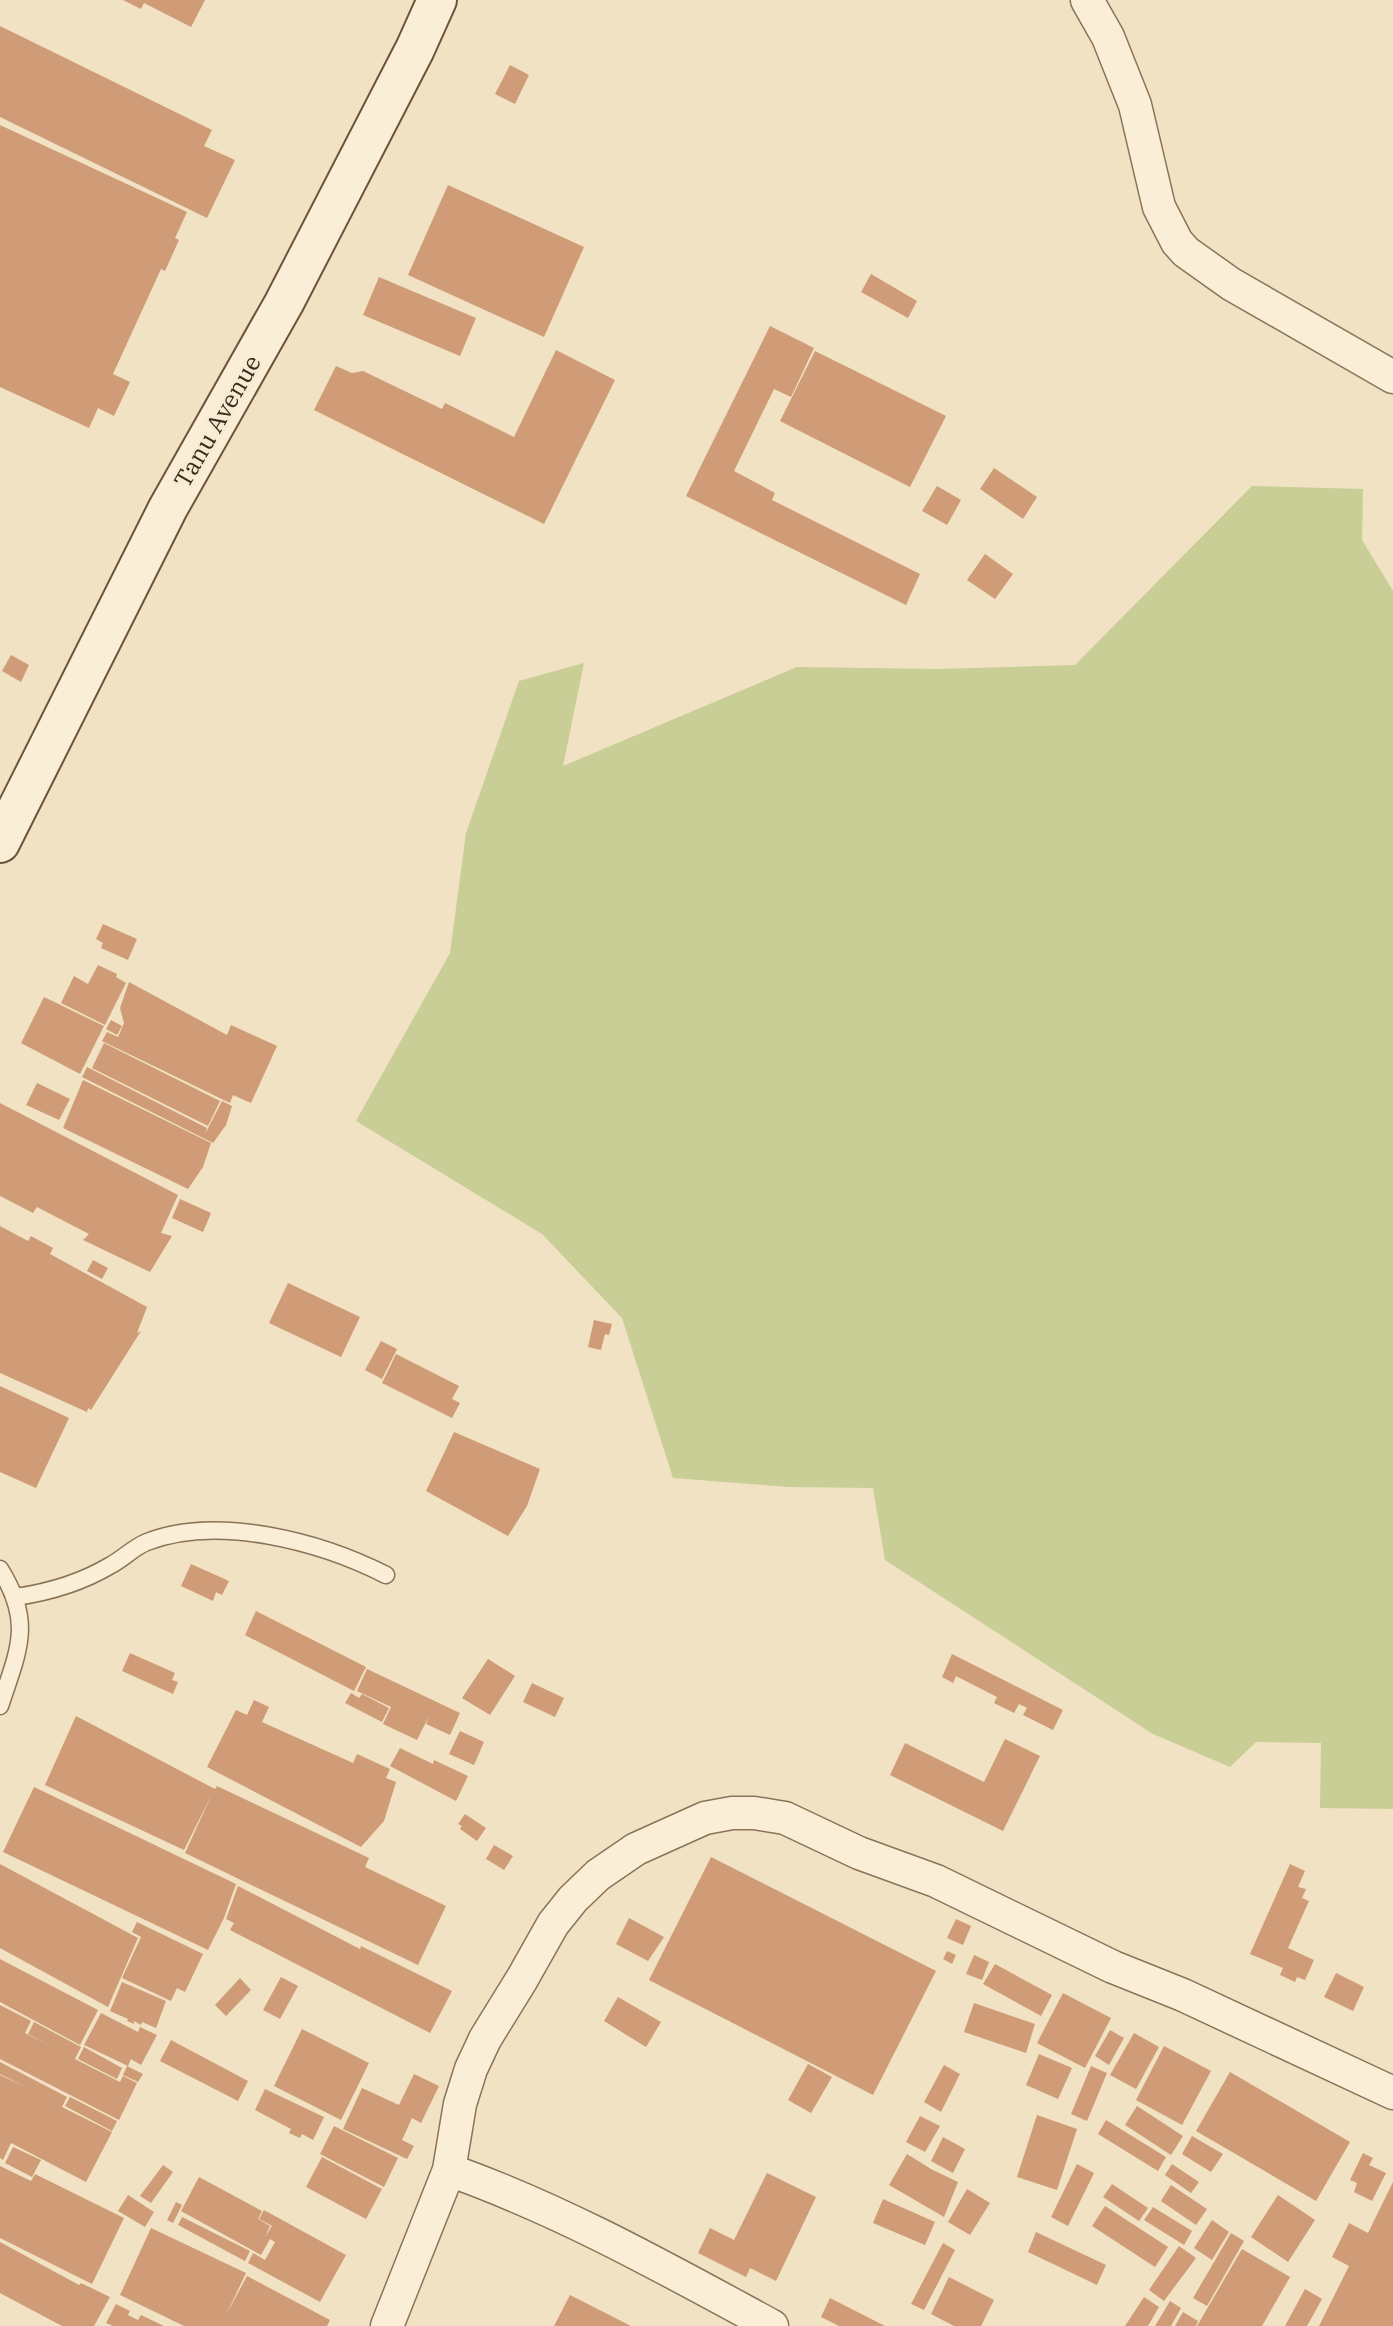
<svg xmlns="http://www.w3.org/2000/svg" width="1393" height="2326" font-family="'IBM Plex Serif',serif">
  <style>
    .green { fill: #c8ce96 }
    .building { fill: #cf9c77 }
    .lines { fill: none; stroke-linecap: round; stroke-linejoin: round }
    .lane-casing { stroke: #8b7359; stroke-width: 19 }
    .street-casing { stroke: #8b7359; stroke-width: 35 }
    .secondary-casing { stroke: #6c543c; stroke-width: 42 }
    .lane { stroke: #faefd6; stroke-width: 16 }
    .street { stroke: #faefd6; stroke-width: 32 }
    .secondary { stroke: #faefd6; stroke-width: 38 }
    .labels { text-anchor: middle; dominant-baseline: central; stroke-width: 6; stroke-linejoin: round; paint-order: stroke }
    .street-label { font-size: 24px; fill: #3a2b1d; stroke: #f7ecd3 }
  </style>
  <rect width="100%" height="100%" fill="#f0e2c3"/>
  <path class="green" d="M1252,486L1363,489L1362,540L1393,591V1809L1320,1808L1321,1743L1256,1742L1230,1767L1153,1734L885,1560L873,1488L789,1487L673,1478L622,1318L542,1234L356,1121L450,953L466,833L519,681L584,663L563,766L797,667L939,669L1075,665Z"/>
  <g class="building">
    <path d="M123,0H205L191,27L144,3L141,9Z"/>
    <path d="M0,26L212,130L204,146L235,160L207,218L0,117Z"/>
    <path d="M510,65L529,75L515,104L495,94Z"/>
    <path d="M0,125L187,212L175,238L179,240L165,271L161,269L113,374L130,382L114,416L98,408L89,428L0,387Z"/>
    <path d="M448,185L584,247L544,337L408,275Z"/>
    <path d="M871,274L917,301L908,318L861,292Z"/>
    <path d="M379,277L476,318L460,356L363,315Z"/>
    <path d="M770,326L814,348L791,397L774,389L734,471L775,493L772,500L920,574L906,605L686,496Z"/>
    <path d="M556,350L615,380L544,524L314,410L336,366L352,373L363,371L442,409L445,403L514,437Z"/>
    <path d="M815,351L946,416L910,487L780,421Z"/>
    <path d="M994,468L1037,497L1023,519L980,489Z"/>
    <path d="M937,486L961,500L947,525L922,511Z"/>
    <path d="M985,554L1013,574L995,599L967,580Z"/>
    <path d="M11,655L29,665L21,682L2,671Z"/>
    <path d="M103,924L137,939L128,960L101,948L103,943L96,939Z"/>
    <path d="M98,965L117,974L116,977L126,983L105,1025L61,1003L74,976L88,984Z"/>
    <path d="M129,982L227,1035L231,1025L277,1046L251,1103L233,1095L230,1103L102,1041L107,1032L118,1037L124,1023L120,1008Z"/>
    <path d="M44,997L104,1026L80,1074L21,1043Z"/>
    <path d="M111,1020L122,1026L117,1035L106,1029Z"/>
    <path d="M104,1043L220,1101L208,1126L92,1068Z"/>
    <path d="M87,1067L207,1128L205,1134L222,1101L232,1106L226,1125L213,1143L82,1077Z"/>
    <path d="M83,1080L211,1143L203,1167L188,1189L63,1128Z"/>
    <path d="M37,1083L70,1099L59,1120L26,1105Z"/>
    <path d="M0,1103L178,1195L161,1233L172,1236L150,1272L83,1240L89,1234L37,1207L33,1213L0,1196Z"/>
    <path d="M180,1199L211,1213L203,1232L172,1218Z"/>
    <path d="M0,1226L28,1241L31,1236L53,1248L50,1254L147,1307L137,1333L141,1331L91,1410L88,1408L87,1412L0,1373Z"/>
    <path d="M93,1260L108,1268L102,1279L87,1271Z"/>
    <path d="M288,1283L360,1317L341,1357L269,1323Z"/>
    <path d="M594,1320L612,1324L609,1335L605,1334L601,1350L588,1347Z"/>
    <path d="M381,1341L397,1349L382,1379L365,1370Z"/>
    <path d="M396,1354L459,1386L452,1399L460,1403L452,1418L382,1383Z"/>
    <path d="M0,1386L69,1418L36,1488L0,1472Z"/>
    <path d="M454,1432L540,1469L527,1506L508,1536L426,1491Z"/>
    <path d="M191,1564L229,1581L222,1595L216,1592L213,1601L181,1586Z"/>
    <path d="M256,1611L366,1667L354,1691L245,1635Z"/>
    <path d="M130,1653L175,1673L172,1680L178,1682L173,1694L122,1671Z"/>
    <path d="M952,1654L1063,1710L1053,1730L1023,1715L1027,1708L1019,1704L1014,1713L994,1703L997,1697L956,1676L953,1683L942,1677Z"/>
    <path d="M488,1659L515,1676L490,1715L462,1698Z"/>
    <path d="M367,1669L460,1713L450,1735L426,1724L429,1716L417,1740L383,1724L391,1707L357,1691Z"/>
    <path d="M532,1683L564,1698L555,1717L523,1702Z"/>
    <path d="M351,1693L359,1698L362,1694L389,1708L382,1722L345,1703Z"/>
    <path d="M254,1700L269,1707L262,1722L353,1763L357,1754L390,1769L386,1778L396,1782L384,1821L361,1847L207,1767L236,1710L247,1715Z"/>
    <path d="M76,1716L215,1789L217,1786L369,1858L365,1867L446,1906L418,1965L185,1853L212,1794L184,1850L45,1785Z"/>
    <path d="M460,1731L484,1742L474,1765L449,1754Z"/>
    <path d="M1005,1739L1040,1756L1003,1831L890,1775L905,1743L984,1782Z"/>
    <path d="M400,1748L433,1764L434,1760L468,1776L456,1801L390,1766Z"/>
    <path d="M34,1787L236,1884L224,1918L208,1950L3,1852Z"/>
    <path d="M465,1814L486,1828L477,1841L460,1829L462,1826L458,1824Z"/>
    <path d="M494,1845L513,1856L504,1870L486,1859Z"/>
    <path d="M711,1857L936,1971L873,2095L649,1980Z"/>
    <path d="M0,1864L138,1938L108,2007L0,1948Z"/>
    <path d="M1290,1864L1305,1871L1298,1887L1306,1889L1302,1898L1309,1901L1288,1948L1314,1960L1305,1980L1297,1977L1295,1982L1280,1975L1283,1968L1250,1954Z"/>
    <path d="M238,1886L360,1949L361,1946L452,1991L430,2033L230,1930L234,1923L226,1919Z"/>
    <path d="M629,1918L664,1937L648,1961L616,1944Z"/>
    <path d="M956,1919L971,1926L963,1945L947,1938Z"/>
    <path d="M137,1922L203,1954L185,1992L177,1988L171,2001L122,1978L141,1937L132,1932Z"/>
    <path d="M947,1951L956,1955L952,1964L943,1959Z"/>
    <path d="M974,1955L989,1962L982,1980L966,1974Z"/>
    <path d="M0,1959L98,2010L80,2045L0,2002Z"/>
    <path d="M995,1964L1052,1995L1041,2016L983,1984Z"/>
    <path d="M1336,1973L1364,1987L1353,2011L1324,1997Z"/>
    <path d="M281,1977L298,1986L280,2019L263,2010Z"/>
    <path d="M240,1978L251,1990L226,2016L215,2005Z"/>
    <path d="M122,1982L166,2001L156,2028L142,2022L141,2025L134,2021V2024L127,2021L128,2019L110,2011Z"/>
    <path d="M1063,1993L1111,2018L1085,2068L1037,2043Z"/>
    <path d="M618,1997L661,2022L646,2047L604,2021Z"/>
    <path d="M974,2003L1035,2024L1026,2053L964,2032Z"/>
    <path d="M0,2005L31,2021L25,2033L50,2046L28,2034L34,2022L81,2047L75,2059L120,2082L123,2076L137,2083L119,2120L0,2059Z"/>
    <path d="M101,2013L138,2032L140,2027L157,2035L141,2065L131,2059L128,2066L84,2045Z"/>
    <path d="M302,2029L369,2063L341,2120L274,2086Z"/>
    <path d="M1110,2030L1124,2038L1109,2065L1095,2056Z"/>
    <path d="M1134,2033L1159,2047L1136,2089L1110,2075Z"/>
    <path d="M171,2040L248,2081L238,2101L160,2061Z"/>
    <path d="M1164,2046L1211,2071L1182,2125L1136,2100Z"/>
    <path d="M84,2047L122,2068L117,2079L78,2059Z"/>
    <path d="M1039,2054L1072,2068L1058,2099L1026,2085Z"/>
    <path d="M0,2062L67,2097L62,2107L112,2132L86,2182L11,2143L3,2160L0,2158V2075L26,2087L0,2074Z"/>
    <path d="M808,2064L832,2077L811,2113L788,2100Z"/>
    <path d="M944,2065L960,2074L941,2112L924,2102Z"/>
    <path d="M127,2066L143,2074L138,2082L123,2075Z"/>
    <path d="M1091,2066L1107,2073L1087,2121L1071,2114Z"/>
    <path d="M1230,2072L1350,2142L1316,2201L1196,2131Z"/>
    <path d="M414,2074L439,2086L421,2123L412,2118L402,2140L414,2146L407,2159L343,2129L362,2088L399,2105Z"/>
    <path d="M265,2089L324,2117L313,2140L302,2134L300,2138L289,2133L291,2129L255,2110Z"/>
    <path d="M70,2097L117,2121L112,2131L65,2106Z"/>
    <path d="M1137,2106L1183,2136L1171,2155L1125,2125Z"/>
    <path d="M1037,2115L1077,2129L1057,2190L1017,2177Z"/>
    <path d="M920,2116L940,2126L925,2152L906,2142Z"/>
    <path d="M1106,2120L1166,2157L1158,2171L1098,2134Z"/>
    <path d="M334,2126L398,2158L384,2187L320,2154Z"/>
    <path d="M1192,2136L1223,2154L1211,2172L1182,2154Z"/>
    <path d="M943,2137L965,2149L953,2173L931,2161Z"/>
    <path d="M13,2147L41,2160L32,2177L5,2163Z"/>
    <path d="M1363,2153L1373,2158L1369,2165L1386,2173L1372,2201L1354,2192L1357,2183L1350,2180Z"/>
    <path d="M907,2154L931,2169L958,2182L944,2217L889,2185Z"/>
    <path d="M322,2157L382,2189L366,2219L306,2187Z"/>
    <path d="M1077,2164L1094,2173L1068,2226L1051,2217Z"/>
    <path d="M1172,2164L1199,2182L1191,2193L1165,2175Z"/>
    <path d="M163,2165L173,2172L151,2203L140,2196Z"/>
    <path d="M0,2166L31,2181L35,2174L124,2218L92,2284L0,2238Z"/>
    <path d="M767,2173L816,2197L776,2281L750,2268L746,2277L698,2253L710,2228L734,2240Z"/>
    <path d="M199,2177L262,2211L258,2219L270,2226L265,2237L272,2226L259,2219L264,2210L346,2255L320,2302L248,2263L253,2253L265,2260L275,2242L270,2239L261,2255L181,2211Z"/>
    <path d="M1393,2182V2326H1319L1349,2266L1332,2257L1349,2223L1368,2233Z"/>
    <path d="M1112,2184L1148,2208L1139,2221L1103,2197Z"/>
    <path d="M1171,2185L1207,2209L1196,2225L1161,2201Z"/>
    <path d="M967,2189L990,2203L970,2235L948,2222Z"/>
    <path d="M128,2195L154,2212L145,2227L118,2211Z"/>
    <path d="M1278,2195L1315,2220L1288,2262L1251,2237Z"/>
    <path d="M883,2199L935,2222L925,2245L873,2223Z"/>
    <path d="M176,2202L182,2205L173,2223L167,2220Z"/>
    <path d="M1105,2206L1168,2247L1155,2267L1092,2226Z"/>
    <path d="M1153,2207L1192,2231L1184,2245L1144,2220Z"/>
    <path d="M182,2217L250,2251L245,2261L178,2225Z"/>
    <path d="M1212,2220L1229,2232L1212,2260L1194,2248Z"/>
    <path d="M151,2228L246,2273L226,2315L247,2276L330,2320L327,2326H184L120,2295Z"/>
    <path d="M1036,2232L1106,2265L1097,2285L1028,2252Z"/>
    <path d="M1231,2233L1244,2241L1207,2306L1193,2298Z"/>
    <path d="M0,2242L79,2285L81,2283L110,2297L94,2326H62L0,2293Z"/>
    <path d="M943,2243L955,2250L924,2310L911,2304Z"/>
    <path d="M1179,2246L1196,2258L1164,2301L1149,2290Z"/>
    <path d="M1242,2249L1290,2277L1262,2326H1197Z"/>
    <path d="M949,2277L994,2300L981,2326H954L931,2314Z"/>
    <path d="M1305,2289L1322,2299L1307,2326H1285Z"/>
    <path d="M570,2295L631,2326H554Z"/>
    <path d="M1144,2297L1159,2307L1148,2326H1125Z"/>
    <path d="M830,2298L885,2326H839L821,2317Z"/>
    <path d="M1170,2301L1181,2308L1171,2326H1155Z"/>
    <path d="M116,2304L130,2311L128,2315L138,2320L141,2315L164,2326H113L106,2323Z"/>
    <path d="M1183,2312L1198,2321L1196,2326H1175Z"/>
  </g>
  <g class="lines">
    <defs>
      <g id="lane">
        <path d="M0,1569C34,1623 18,1651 0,1706"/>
        <path d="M16,1597C50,1592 81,1583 111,1565C124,1558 134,1547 147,1542C218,1514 321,1542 386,1575"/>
      </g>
      <g id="street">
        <path d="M1087,0L1108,37L1135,105L1159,207L1177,242L1186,252L1231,284L1393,377"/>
        <path d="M449,2170C562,2210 667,2269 772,2326"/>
        <path d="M387,2326L449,2170L460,2104L471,2069L485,2039L522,1979L553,1924L573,1899L598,1875L636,1849L705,1818L732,1813H754L785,1818L859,1853L936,1881L1113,1967L1183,1995L1393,2093"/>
      </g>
      <path id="secondary" d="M0,843L168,508L284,303L415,49L437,0"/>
    </defs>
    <use href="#lane" class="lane-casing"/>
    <use href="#street" class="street-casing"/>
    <use href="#secondary" class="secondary-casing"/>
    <use href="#lane" class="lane"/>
    <use href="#street" class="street"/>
    <use href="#secondary" class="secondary"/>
  </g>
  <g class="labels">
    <g class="street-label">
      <text transform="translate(217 421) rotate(-60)">Tanu Avenue</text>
    </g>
  </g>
</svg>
